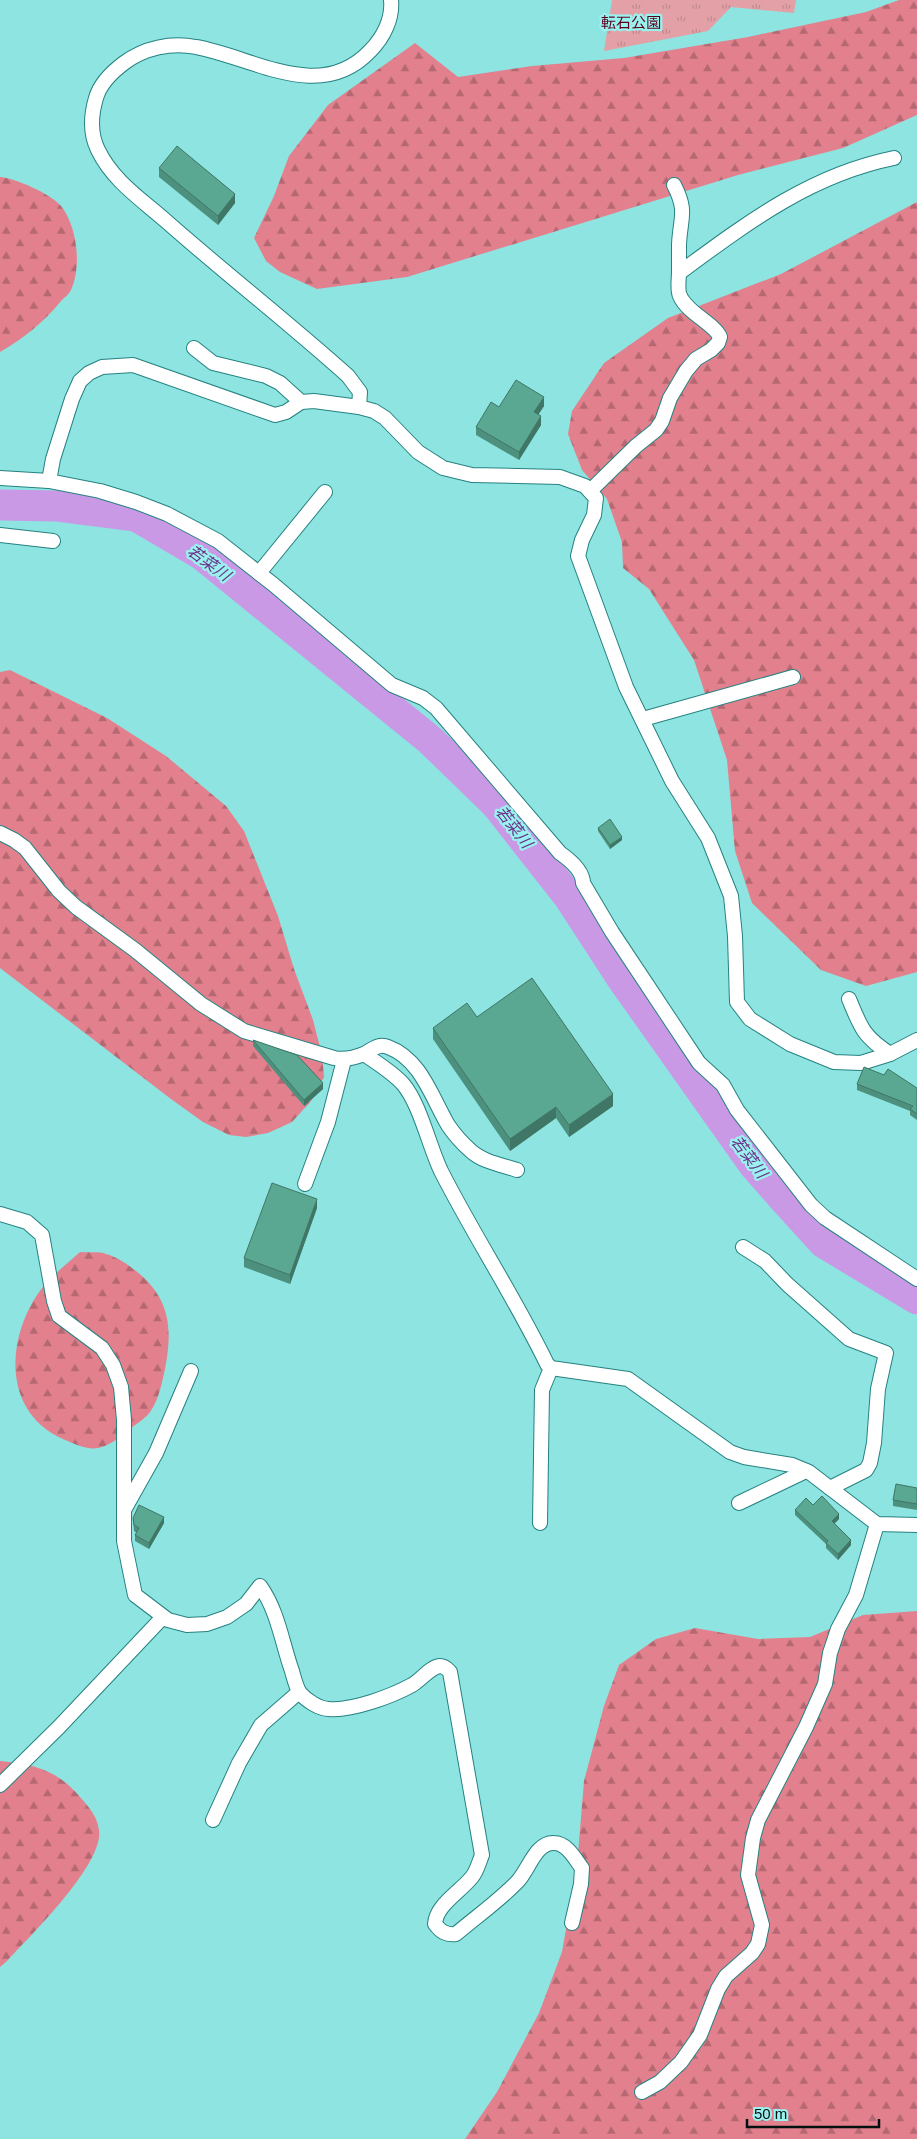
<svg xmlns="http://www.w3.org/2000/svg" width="917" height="2139" font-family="Arial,'Noto Sans JP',sans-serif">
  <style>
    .forest { fill: url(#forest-firs) }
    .park { fill: url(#park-tufts) }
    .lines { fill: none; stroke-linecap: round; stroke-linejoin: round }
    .river { stroke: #ca99e6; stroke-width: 31 }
    .minor-casing { stroke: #258281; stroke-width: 16 }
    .minor { stroke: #fff; stroke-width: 14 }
    .wall { fill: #4e907e }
    .shaded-wall { fill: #407666 }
    .building { fill: #5ba892; stroke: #407666 }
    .labels { text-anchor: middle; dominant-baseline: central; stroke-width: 4.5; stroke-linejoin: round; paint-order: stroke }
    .park-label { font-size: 15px; fill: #5b001c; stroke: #9af2ef }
    .water-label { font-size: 16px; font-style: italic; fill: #6d308a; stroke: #9af2ef }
  </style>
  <defs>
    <pattern id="forest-firs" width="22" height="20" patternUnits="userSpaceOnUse" patternTransform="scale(1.25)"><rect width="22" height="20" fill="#e2818d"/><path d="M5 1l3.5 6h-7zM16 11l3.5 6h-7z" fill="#b56872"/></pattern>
    <pattern id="park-tufts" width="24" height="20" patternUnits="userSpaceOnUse" patternTransform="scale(1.25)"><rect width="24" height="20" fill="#e3a1a7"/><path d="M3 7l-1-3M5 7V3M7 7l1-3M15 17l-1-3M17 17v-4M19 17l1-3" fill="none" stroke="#c18a8f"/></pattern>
  </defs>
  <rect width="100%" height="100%" fill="#8de4e1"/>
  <g class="forest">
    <path d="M899,0H917V115L843,148L738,175L407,277L317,289L280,272L266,261L254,238L274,196L289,156L328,105L415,43L458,77L532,66L624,58L748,37L866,12Z"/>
    <path d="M0,177C15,178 51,194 61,206C77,226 82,266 71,290C69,294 64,298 61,301C43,323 24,338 0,352Z"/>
    <path d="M917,202V972L866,986L821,970L752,903L735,851L727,760L694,660L649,589L623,568L622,542L607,499L582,470L568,434L572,411L604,363L668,318L781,274Z"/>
    <path d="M10,670L107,718L166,756L226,806L244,831L278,916L294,969L313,1020L322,1055L324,1077L311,1101L292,1122L268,1133L246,1137L229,1135L203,1122L171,1099L0,968V672Z"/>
    <path d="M80,1252C88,1253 99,1251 106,1254C117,1257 127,1264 136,1271C170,1298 173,1328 165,1369C162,1382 159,1400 150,1412C146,1418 136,1424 130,1429C120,1437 111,1445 98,1448C87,1450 75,1444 65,1440C4,1414 5,1344 37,1295C47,1279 66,1265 80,1252Z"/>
    <path d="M917,1611V2139H465L497,2092L539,2013L562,1952L577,1866L584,1781L604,1706L619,1665L656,1639L695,1628L758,1639L810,1637L863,1615Z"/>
    <path d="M0,1761C34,1764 57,1770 80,1797C89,1807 97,1816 99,1830C104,1864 30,1936 7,1961L0,1967Z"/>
  </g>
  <path class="park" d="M612,0H796L794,13L731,7L708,31L604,51Z"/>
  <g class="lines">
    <path class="river" d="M0,505L57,506L136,516L201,554L430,740L496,804L569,897L623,980L754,1165L783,1198L824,1243L917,1299"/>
    <defs>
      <g id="minor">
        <path d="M679,273C747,223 810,175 894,158"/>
        <path d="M194,348L213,363L266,376L280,383L301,402"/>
        <path d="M359,407L360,392L348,376C289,323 226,274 166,221C141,199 113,181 98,150C90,134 91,115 96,98C100,84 112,72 124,63C144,48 171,42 196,47C253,57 320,104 370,51C383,38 393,19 391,0"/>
        <path d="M0,478L49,481L53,459L72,399L80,381L89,373L102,367L133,365L275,415L286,412L301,402L314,401L359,407L374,411L385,418L418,452L443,468L472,475L560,477L585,486L596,498L594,515L582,540L578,556L626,687L672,781L708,838L731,896L735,936L737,1002L750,1019L790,1044L834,1062L861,1063L890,1054L917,1040"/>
        <path d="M49,481L100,491L136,502L167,514L218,541L274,585L392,685L423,698L436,708L560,853C570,860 583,871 583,883L612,932L699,1063L723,1085L737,1110L811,1205L825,1218L917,1279"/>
        <path d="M590,491L636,446L656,430L662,421L670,398L686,371L696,359L711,350L718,343L720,337C715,324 687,313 680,296C677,290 679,279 679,272C679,263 679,254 679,245C680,218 688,212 674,185"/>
        <path d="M0,535L53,541"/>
        <path d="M259,573L325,492"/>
        <path d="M643,719L793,677"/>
        <path d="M0,833L14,840L25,848L59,891L76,907L135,950L201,1004L244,1031L334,1058C344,1060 354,1058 364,1054C372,1050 378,1043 388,1047C421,1059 432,1098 448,1125C454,1134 463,1144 471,1151C483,1162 502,1165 517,1170"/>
        <path d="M849,999C861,1028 863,1036 890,1054"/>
        <path d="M364,1054C377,1063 392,1072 403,1084C420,1104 429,1146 441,1171C474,1236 515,1298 547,1364L551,1368L628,1379L730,1452L744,1457L792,1465L809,1472L877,1524L917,1525"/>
        <path d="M305,1184L328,1122L344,1060"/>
        <path d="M0,1214L27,1222L42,1235L54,1301L59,1316L102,1348L113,1365L121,1387L124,1420V1541L135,1595L168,1620L187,1625L207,1624L227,1617L246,1604L260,1586C278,1611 282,1643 292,1671C294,1678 296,1687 300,1693C306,1700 319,1709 329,1709C352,1711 392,1696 412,1685C421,1680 430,1667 440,1666C445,1666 447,1669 450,1672L482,1855C479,1862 477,1871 472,1877C460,1892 436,1905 435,1924C441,1932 446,1935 456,1934C476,1917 500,1900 518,1881C529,1869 536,1842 554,1843C567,1843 575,1859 582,1868L581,1884L572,1923"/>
        <path d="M743,1247L765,1261L787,1284L849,1339L886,1353L878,1389L874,1443L870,1463L866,1470L830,1488"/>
        <path d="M739,1503L806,1471"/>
        <path d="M124,1510L156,1453L191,1371"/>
        <path d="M540,1523L542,1390L551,1368"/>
        <path d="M0,1785L59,1727L163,1617"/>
        <path d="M213,1820L239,1763L261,1725L299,1692"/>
        <path d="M642,2092L660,2082L681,2062L700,2035L718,1989L726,1976L752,1953L758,1944L762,1925L748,1875L753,1838L758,1820L806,1727L825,1684L830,1653L838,1629L856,1595L877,1524"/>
      </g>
    </defs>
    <use href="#minor" class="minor-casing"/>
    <use href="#minor" class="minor"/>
  </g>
  <g class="wall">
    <path d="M159,168L235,203L218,225L159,177Z"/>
    <path d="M544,406L538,415L541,425L519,460L476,435V427L499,407Z"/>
    <path d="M598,828L622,840L610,849L598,831Z"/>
    <path d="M477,1017L613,1106L569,1137L556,1118L510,1151L433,1039V1028Z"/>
    <path d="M253,1040L323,1089L304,1106L253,1046Z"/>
    <path d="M857,1084L917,1088V1120L910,1115V1111L857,1090Z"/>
    <path d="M317,1208L290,1284L244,1267V1258Z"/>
    <path d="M917,1488V1510L893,1506V1500Z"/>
    <path d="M813,1505L839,1519L834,1524L851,1545L838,1560L826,1548V1544L795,1515V1510Z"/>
    <path d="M133,1518L164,1523L149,1549L135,1541V1535L137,1533L134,1531Z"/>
  </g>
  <g class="shaded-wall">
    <path d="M235,194V203L218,225V216Z"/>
    <path d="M544,397V406L534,421V412Z"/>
    <path d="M541,416V425L519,460V452Z"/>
    <path d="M622,837V840L610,849V845Z"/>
    <path d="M323,1083V1089L304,1106V1100Z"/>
    <path d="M613,1094V1106L569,1137V1125Z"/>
    <path d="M556,1107V1118L510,1151V1139Z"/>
    <path d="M317,1199V1208L290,1284V1275Z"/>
    <path d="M839,1514V1519L832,1526V1521Z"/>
    <path d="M164,1517V1523L149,1549V1543Z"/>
    <path d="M851,1540V1545L838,1560V1554Z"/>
  </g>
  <g class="building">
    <path d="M177,146L235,194L218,216L159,168Z"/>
    <path d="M516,380L544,397L534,412L541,416L519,452L476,427L491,402L499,407Z"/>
    <path d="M610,819L622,837L610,845L598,828Z"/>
    <path d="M532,978L613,1094L569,1125L556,1107L510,1139L433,1028L467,1003L477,1017Z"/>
    <path d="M253,1040L297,1055L323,1083L304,1100Z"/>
    <path d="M864,1067L884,1075L888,1069L917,1088V1114L910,1109L913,1106L857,1084Z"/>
    <path d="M272,1183L317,1199L290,1275L244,1258Z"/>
    <path d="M896,1484L917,1488V1504L893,1500Z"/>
    <path d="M822,1496L839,1514L832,1521L851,1540L838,1554L826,1543L828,1541L795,1510L806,1498L813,1505Z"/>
    <path d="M139,1505L164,1517L149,1543L135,1535L139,1528L134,1525L133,1518Z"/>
  </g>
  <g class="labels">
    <g class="park-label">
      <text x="631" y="22">転石公園</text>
    </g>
    <g class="water-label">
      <text transform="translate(209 563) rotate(36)">若菜川</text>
      <text transform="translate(514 827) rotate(52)">若菜川</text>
      <text transform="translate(749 1157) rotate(53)">若菜川</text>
    </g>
  </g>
  <path d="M747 2119v8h132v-8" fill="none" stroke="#001110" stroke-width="2.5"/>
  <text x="754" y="2119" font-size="15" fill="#001110" stroke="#9af2ef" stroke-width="4" paint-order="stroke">50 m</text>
</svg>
